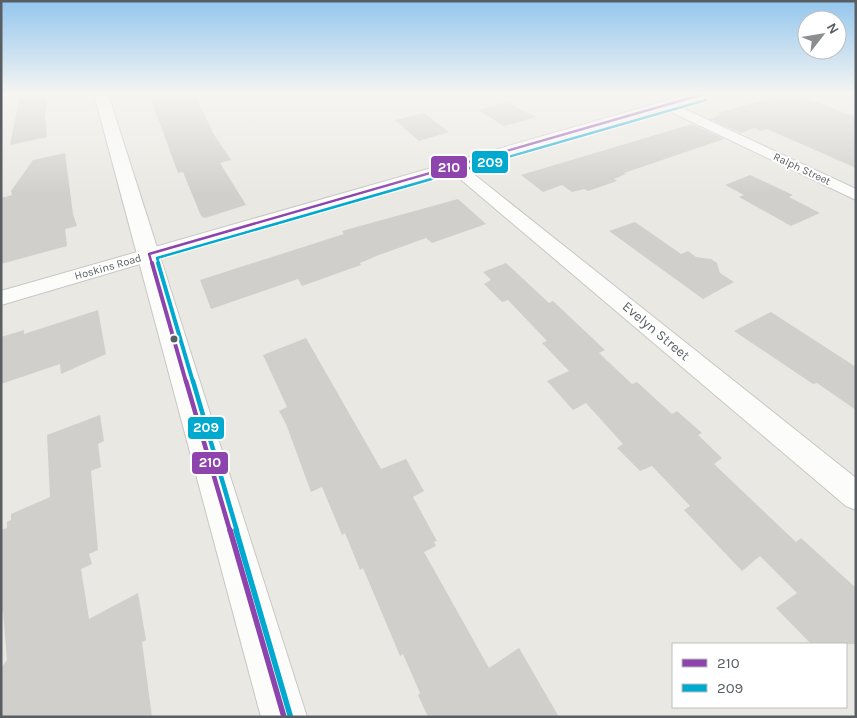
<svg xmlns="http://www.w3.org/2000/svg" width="857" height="718" font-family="Karla,sans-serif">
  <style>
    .building { fill: #d1cfcc }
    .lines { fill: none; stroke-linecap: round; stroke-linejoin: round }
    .street-casing { stroke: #c7c7c7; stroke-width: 2 }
    .secondary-casing { stroke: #c7c7c6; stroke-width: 2 }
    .street { fill: #fcfcfb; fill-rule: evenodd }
    .secondary { fill: #fcfcfb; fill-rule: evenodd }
    .bus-1-far3-casing { stroke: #fff; stroke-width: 5 }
    .bus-1-far2-casing { stroke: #fff; stroke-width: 8 }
    .bus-1-far1-casing { stroke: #fff; stroke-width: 8 }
    .bus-1-casing { stroke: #fff; stroke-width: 9 }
    .bus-2-far3-casing { stroke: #fff; stroke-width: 5 }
    .bus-2-far2-casing { stroke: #fff; stroke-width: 8 }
    .bus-2-far1-casing { stroke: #fff; stroke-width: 8 }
    .bus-2-casing { stroke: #fff; stroke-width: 9 }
    .bus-1-far3 { stroke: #8e44ad; stroke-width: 2.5 }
    .bus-1-far2 { stroke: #8e44ad; stroke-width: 4 }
    .bus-1-far1 { stroke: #8e44ad; stroke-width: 4.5 }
    .bus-1 { stroke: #8e44ad; stroke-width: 5.5 }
    .bus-2-far3 { stroke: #00a9ce; stroke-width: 2.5 }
    .bus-2-far2 { stroke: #00a9ce; stroke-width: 4 }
    .bus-2-far1 { stroke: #00a9ce; stroke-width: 4.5 }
    .bus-2 { stroke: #00a9ce; stroke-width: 5.5 }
    .bus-dot { fill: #585e62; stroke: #fff; stroke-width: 2 }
    .labels { text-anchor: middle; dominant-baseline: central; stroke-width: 4; stroke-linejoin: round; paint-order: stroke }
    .far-street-label { font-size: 11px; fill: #585e62; stroke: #fff }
    .street-label { font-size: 14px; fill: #585e62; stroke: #fff }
    .line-badge { stroke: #fff; stroke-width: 2 }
    .badge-label { font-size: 14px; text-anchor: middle; font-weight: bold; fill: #fff }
  </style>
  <rect width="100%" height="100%" fill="#eae8e2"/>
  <g class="building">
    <path d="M29,94H48L45,116L47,137L10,145L20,96Z"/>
    <path d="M149,94H195L213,133L231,160L220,163L246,205L205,218L201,216L183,172L178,173Z"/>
    <path d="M787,94H795L856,117V168L767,129L760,131L754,128L741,133L709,119L721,115L718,113Z"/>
    <path d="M507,102L536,117L504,126L478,110Z"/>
    <path d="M424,113L449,132L419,141L395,120Z"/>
    <path d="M692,124L724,139L624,173L626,174L614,179L617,181L588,191L584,189L572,192L562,185L543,192L521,175Z"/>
    <path d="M65,153L73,214L77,226L65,229L67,246L1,264V198L12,195L11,191L33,160Z"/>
    <path d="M750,175L793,195L789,197L820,213L791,226L739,197L744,195L725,185Z"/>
    <path d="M458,199L486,224L432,243L426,238L379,255L360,263L361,265L302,286L298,279L211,309L200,280L344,234L342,231Z"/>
    <path d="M635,222L681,254L688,251L696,257L711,259L717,263L720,273L734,282L703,299L609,231Z"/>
    <path d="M506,263L549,303L553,301L605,350L599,353L632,384L637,382L672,414L677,411L702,433L698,435L722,458L714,464L796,542L801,538L856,588V644H811L776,608L797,593L760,556L742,571L684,510L690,506L652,466L640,471L617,448L623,444L586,403L573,410L547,381L569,371L542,343L547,341L508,300L502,302L484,284L491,280L483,272Z"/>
    <path d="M98,310L106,354L61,374L60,364L1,384V337L24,330V334Z"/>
    <path d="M771,312L856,367V410L817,383L813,384L734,331Z"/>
    <path d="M306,338L381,469L406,459L424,491L413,497L437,541L434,542L436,546L424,552L489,668L519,648L559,717H428L418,695L420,693L403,654L400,656L363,568L360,570L345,533L342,535L322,487L311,492L286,424L279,411L287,407L263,355Z"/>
    <path d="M100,415L104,441L98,444L101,467L91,471L98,550L89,554L92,564L81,569L89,619L138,593L146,640L142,642L152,717H1V668L7,660L3,612L1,613V530L7,528V522L11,520V514L50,497L47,435Z"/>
  </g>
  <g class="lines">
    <defs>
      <path id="street" d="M690,94H710L708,97L678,106L856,189V200L665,109L466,168L856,478V510L846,506L452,172L1,305V291Z"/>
      <path id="secondary" d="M94,94H108L307,717H261Z"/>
    </defs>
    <use href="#street" class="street-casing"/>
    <use href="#secondary" class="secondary-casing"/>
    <use href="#street" class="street"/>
    <use href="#secondary" class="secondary"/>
    <defs>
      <path id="bus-1-far3" d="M152,264L149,254L704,94"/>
      <path id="bus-1-far2" d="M152,263L186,382"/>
      <path id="bus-1-far1" d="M186,381L230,531"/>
      <path id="bus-1" d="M230,530L284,717"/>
      <path id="bus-2-far3" d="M159,264L157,258L706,100"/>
      <path id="bus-2-far2" d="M158,263L193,382"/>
      <path id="bus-2-far1" d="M193,381L237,531"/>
      <path id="bus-2" d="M236,530L290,715"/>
    </defs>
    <use href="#bus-1-far3" class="bus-1-far3-casing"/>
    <use href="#bus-1-far2" class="bus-1-far2-casing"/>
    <use href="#bus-1-far1" class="bus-1-far1-casing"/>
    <use href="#bus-1" class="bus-1-casing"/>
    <use href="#bus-2-far3" class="bus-2-far3-casing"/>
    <use href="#bus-2-far2" class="bus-2-far2-casing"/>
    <use href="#bus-2-far1" class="bus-2-far1-casing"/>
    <use href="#bus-2" class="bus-2-casing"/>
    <use href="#bus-1-far3" class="bus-1-far3"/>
    <use href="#bus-1-far2" class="bus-1-far2"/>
    <use href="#bus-1-far1" class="bus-1-far1"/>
    <use href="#bus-1" class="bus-1"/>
    <use href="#bus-2-far3" class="bus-2-far3"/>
    <use href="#bus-2-far2" class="bus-2-far2"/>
    <use href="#bus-2-far1" class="bus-2-far1"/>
    <use href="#bus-2" class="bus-2"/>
  </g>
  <linearGradient id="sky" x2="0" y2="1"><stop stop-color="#93c6ee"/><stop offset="0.48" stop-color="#f6f5f2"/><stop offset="1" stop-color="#f6f5f2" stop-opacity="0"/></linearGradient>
  <rect width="857" height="195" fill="url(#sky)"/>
  <circle class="bus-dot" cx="174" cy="339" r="4.5"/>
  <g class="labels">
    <g class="far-street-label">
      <text transform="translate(802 169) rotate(25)">Ralph Street</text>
      <text transform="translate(108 267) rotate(-16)">Hoskins Road</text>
    </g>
    <g class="street-label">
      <text transform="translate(656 331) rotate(40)">Evelyn Street</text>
    </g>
  </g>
  <g class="line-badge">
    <rect x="471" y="150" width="38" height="24" rx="5" fill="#00a9ce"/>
    <rect x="430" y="155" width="38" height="24" rx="5" fill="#8e44ad"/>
    <rect x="187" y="416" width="38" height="24" rx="5" fill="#00a9ce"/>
    <rect x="191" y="451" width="38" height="24" rx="5" fill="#8e44ad"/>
  </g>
  <g class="badge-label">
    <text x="490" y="167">209</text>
    <text x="449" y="172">210</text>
    <text x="206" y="432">209</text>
    <text x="210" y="467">210</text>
  </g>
  <rect width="857" height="718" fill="none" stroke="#585e62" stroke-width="5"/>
  <rect x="672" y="643" width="175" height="65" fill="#ffffff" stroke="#bcbfc0"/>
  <rect x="682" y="659" width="25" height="8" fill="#8e44ad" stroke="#bcbfc0"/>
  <text x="717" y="668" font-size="15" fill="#585e62">210</text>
  <rect x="682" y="684" width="25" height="8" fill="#00a9ce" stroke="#bcbfc0"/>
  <text x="717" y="693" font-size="15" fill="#585e62">209</text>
  <g transform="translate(822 35) rotate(59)"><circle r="24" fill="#ffffff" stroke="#bcbfc0"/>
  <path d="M0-4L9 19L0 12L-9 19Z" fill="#8b8e8f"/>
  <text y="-8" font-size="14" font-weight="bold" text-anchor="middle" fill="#585e62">N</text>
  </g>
</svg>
